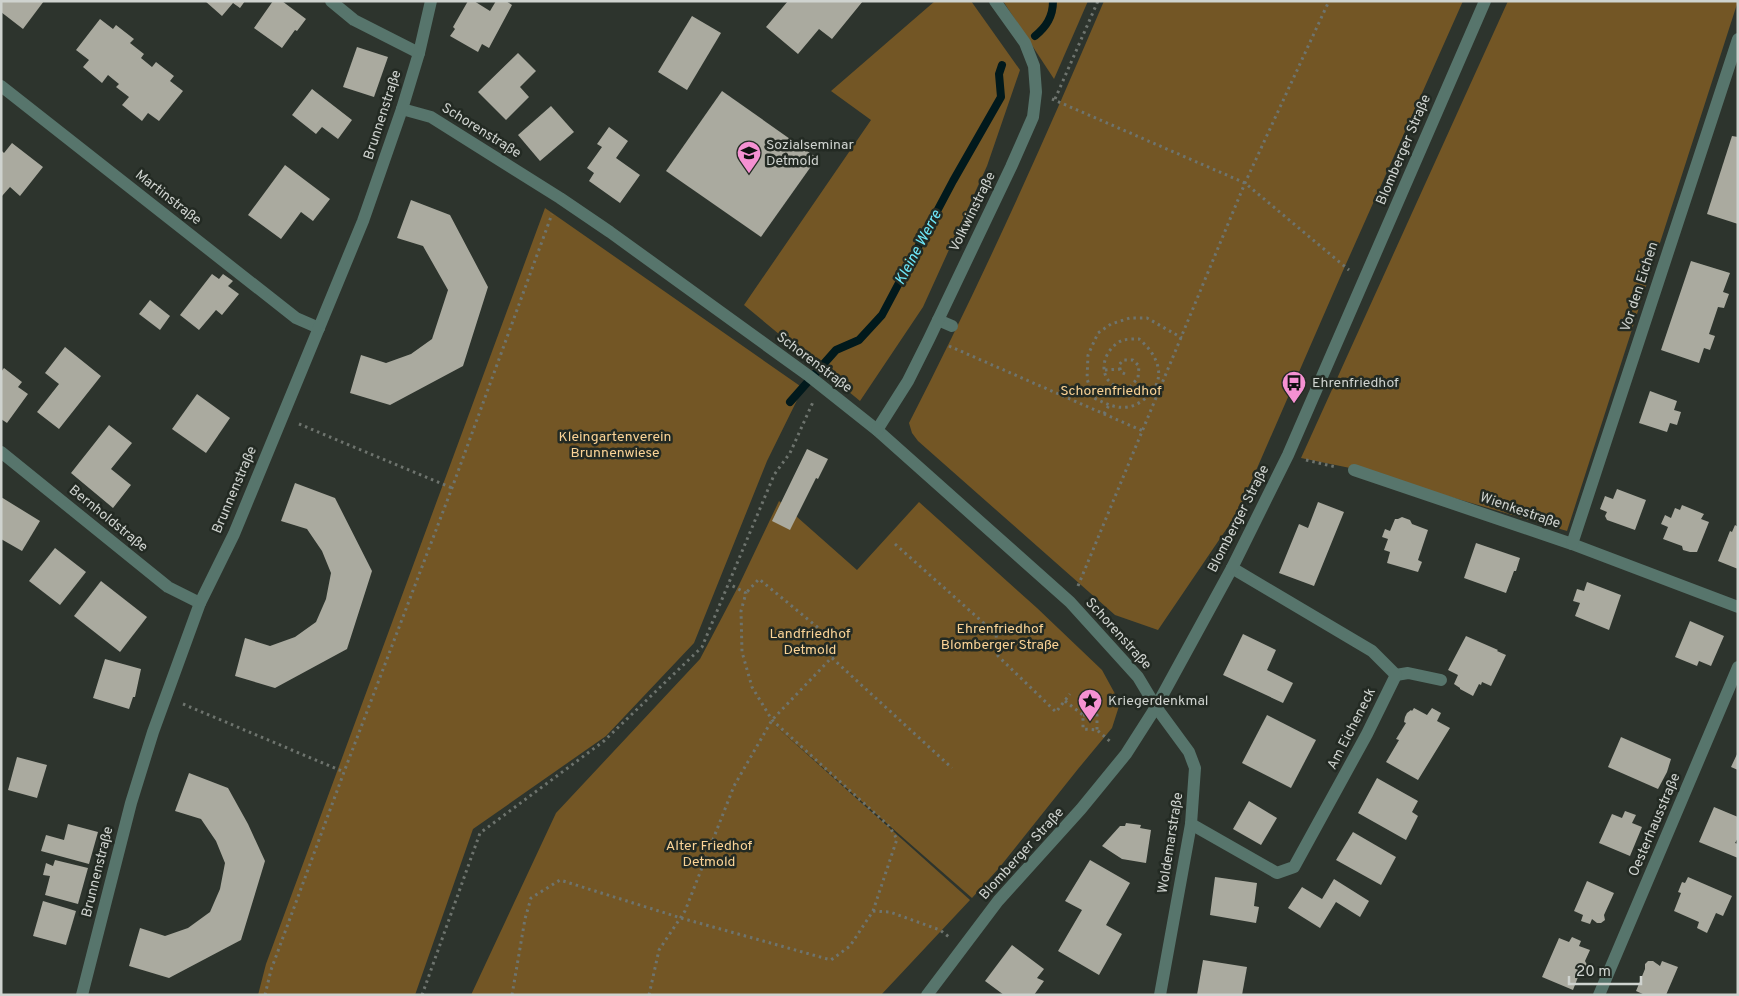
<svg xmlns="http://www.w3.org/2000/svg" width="1739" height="996" font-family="Overpass,sans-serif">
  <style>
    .green { fill: #735625 }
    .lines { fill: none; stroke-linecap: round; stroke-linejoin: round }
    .stream { stroke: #01191c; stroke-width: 8 }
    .building { fill: #aaaa9f }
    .path { stroke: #6e746e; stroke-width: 3; stroke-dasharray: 2.5 4; stroke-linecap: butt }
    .minor { stroke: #57756c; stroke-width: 12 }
    .labels { text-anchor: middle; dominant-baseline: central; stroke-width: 5; stroke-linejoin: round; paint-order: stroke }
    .street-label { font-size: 14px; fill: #cfd3cf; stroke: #232a23 }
    .poi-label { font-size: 14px; fill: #cfd3cf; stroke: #232a23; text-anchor: start }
    .park-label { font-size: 14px; fill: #fad396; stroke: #232a23 }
    .water-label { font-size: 15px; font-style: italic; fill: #6ee8f9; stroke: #232a23 }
  </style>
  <rect width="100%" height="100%" fill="#2d342d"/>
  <g class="green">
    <path d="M935,1H971L1020,70L987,166L923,307L860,401L744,305L871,120L831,91Z"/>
    <path d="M1003,1H1088L1054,79Z"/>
    <path d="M1104,1H1463L1342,273L1238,512L1158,630L1115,615L918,441L912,433L909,423C980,285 1043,144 1104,1Z"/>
    <path d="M1508,1H1738L1567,531L1355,469L1301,458Z"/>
    <path d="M545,208L803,388L767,461L694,643L606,736L473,829L415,995H258L266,964Z"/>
    <path d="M779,501L857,570L919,502L1037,608L1102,670L1120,703L1112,728L1078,769L999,868L972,898L771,722L970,900L881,995H471L556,813L700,659L739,585Z"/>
  </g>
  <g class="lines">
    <g class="stream">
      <path d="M1035,36C1046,27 1053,17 1053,1"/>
      <path d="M790,402L836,350L859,340L882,315L953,181L1001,97L999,74L1002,65"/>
    </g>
  </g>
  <g class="building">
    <path d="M1,1H44L23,29L1,12Z"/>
    <path d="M205,1H245L240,8L233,3L222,16Z"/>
    <path d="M273,1H282L306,19L297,31L295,30L282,48L254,28Z"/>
    <path d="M468,1H474L490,11L496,1H506L512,5L489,48L482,44L478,52L450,36L455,29L453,27Z"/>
    <path d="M788,1H863L832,39L819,29L798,54L766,27Z"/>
    <path d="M692,16L721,33L687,90L658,72Z"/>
    <path d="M100,19L113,29L116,25L134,39L130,43L144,54L141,58L152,67L156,62L174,76L170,81L183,91L159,121L148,113L142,121L122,105L129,97L116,87L119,84L108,75L102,83L83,67L89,60L76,50Z"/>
    <path d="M357,47L388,57L374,97L343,87Z"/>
    <path d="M518,53L536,71L520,87L529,97L506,120L478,92Z"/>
    <path d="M312,89L352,120L338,139L322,127L316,134L292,115Z"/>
    <path d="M722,91L817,158L761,237L666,171Z"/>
    <path d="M551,106L574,132L540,161L518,135Z"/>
    <path d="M609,127L628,141L616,158L640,175L620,203L589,181L594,173L587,168L602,147L597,144Z"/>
    <path d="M1732,136L1738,137V224L1707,214Z"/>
    <path d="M12,143L43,167L20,196L10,187L2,196L1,150L4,153Z"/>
    <path d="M285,165L330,199L313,221L301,212L281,239L248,215Z"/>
    <path d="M411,200L450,215L488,287L463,366L390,405L350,393L361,355L386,363L411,354L432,339L448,290L423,246L397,238Z"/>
    <path d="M1691,261L1730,273L1723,292L1729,294L1724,308L1718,307L1709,334L1715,336L1710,350L1704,348L1699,363L1661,350Z"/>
    <path d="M212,274L219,279L223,274L233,281L228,286L239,294L222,315L216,310L199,330L180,315Z"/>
    <path d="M150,300L170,316L160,330L139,314Z"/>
    <path d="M65,347L101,376L59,429L37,412L59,384L45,373Z"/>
    <path d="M4,368L22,382L18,387L28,394L7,423L1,419V372Z"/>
    <path d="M1650,391L1677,401L1674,410L1681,412L1677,425L1670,423L1667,432L1639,423Z"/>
    <path d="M197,394L230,418L206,453L172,429Z"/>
    <path d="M109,425L132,443L111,469L131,485L113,508L71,473Z"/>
    <path d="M807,449L828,459L818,479L816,478L790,530L772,521Z"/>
    <path d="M295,483L335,498L372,571L347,649L275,688L235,676L245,638L270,646L295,637L316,622L326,599L331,573L322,551L307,529L281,521Z"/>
    <path d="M1617,489L1646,500L1635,530L1607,520L1605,516L1607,512L1600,509L1605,496L1613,499Z"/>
    <path d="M1,497L40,521L22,551L1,539Z"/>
    <path d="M1318,502L1344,512L1314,586L1279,573L1299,524L1308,528Z"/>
    <path d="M1682,505L1704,514L1701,519L1709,522L1697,552H1690L1683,550L1682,546L1663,539L1668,527L1661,524L1665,515L1671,518L1675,508L1680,510Z"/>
    <path d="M1402,517L1410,520L1412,524L1428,530L1418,560L1422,562L1418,572L1387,563L1390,552L1384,550L1388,539L1382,537L1385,529L1390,531L1395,519H1398Z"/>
    <path d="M1735,525L1738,527V569L1718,561L1730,531L1732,532Z"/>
    <path d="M1476,543L1520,558L1516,571H1514L1506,593L1464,578Z"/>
    <path d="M55,548L86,572L60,605L29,581Z"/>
    <path d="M101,581L147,617L120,652L74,616Z"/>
    <path d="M1587,582L1621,595L1609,630L1575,616L1580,603L1573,601L1577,589L1584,591Z"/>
    <path d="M1690,621L1724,636L1711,666L1699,661L1697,666L1675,657Z"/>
    <path d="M1243,634L1276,650L1267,670L1293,683L1283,703L1223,675Z"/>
    <path d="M1466,636L1498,650L1497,651L1506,655L1491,686L1482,682L1481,685L1479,684L1473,696L1460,689V688L1454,684L1458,675L1448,670Z"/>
    <path d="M105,659L141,669L135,697H133L129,709L93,698Z"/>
    <path d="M1414,708L1427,715L1432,708L1441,713L1437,721L1450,728L1418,780L1386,762L1399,740L1396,739L1406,723L1404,722L1405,717L1407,713L1411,710L1412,711Z"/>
    <path d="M1267,715L1316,740L1291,788L1242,763Z"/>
    <path d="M1621,737L1671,759L1667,772L1658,789L1608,767Z"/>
    <path d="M1738,752V770L1731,767Z"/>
    <path d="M17,757L47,765L37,798L8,790Z"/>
    <path d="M189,773L228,788L248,824L265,861L241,940L169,978L129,966L140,928L165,936L188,928L210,912L220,889L225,863L216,841L201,819L175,811Z"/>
    <path d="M1377,778L1418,801L1412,812L1418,816L1406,840L1358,813Z"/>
    <path d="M1249,801L1277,818L1261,845L1233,829Z"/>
    <path d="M1714,807L1738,817V838L1735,843L1738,844V858L1699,842Z"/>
    <path d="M1625,811L1636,815L1632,823L1642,827L1630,856L1599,843L1612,814L1622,818Z"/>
    <path d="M1126,823L1141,825L1140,828L1151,830L1146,863L1122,859L1102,846L1120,826H1125Z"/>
    <path d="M68,824L98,832L89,864L41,851L46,835L64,840Z"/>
    <path d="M1353,832L1396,857L1381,885L1336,860Z"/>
    <path d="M55,860L88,868L78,904L45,895L50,876L43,875L46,863L53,866Z"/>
    <path d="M1090,860L1130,883L1106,925L1122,934L1099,975L1058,951L1082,910L1065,901Z"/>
    <path d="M1215,877L1257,883L1254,906L1259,907L1256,923L1210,915Z"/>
    <path d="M1688,877L1732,896L1723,916L1716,913L1707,933L1697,928L1699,922L1674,911L1681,893L1678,892L1682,882L1685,883Z"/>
    <path d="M1334,879L1369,901L1360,917L1336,902L1320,928L1288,908L1302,887L1322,899Z"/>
    <path d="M1587,881L1614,893L1604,915L1605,920L1601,923H1597L1592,919L1590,924L1581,921L1583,915L1574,911Z"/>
    <path d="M43,901L76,911L66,945L33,936Z"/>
    <path d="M1572,937L1581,941L1579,946L1590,950L1585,961L1587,965L1584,971L1580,972L1573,990L1542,977L1559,938L1569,942Z"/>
    <path d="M1012,945L1044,969L1037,978L1044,981L1034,995H1004L985,981Z"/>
    <path d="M1203,960L1247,967L1242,995H1197Z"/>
    <path d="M1648,961H1653L1660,966L1662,961L1678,967L1666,995H1645L1636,991L1645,969V964Z"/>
  </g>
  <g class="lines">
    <g class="path">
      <path d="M1052,99L1245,183L1349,270"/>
      <path d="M1055,99L1098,1"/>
      <path d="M949,346L1143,431"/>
      <path d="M1105,370L1120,369"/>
      <path d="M1125,374L1121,372L1119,365L1123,360H1133L1139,366L1138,378L1129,388H1118C1115,386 1111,383 1108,380C1098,366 1108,346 1123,340C1128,339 1134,339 1139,339C1157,354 1168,377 1148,396C1143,401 1135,406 1128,407C1115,409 1105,403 1094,398L1087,379L1088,355L1098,333L1111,324L1130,318H1147L1182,338"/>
      <path d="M1104,414L1109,405"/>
      <path d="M299,424L452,488"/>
      <path d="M1306,460L1336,467"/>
      <path d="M895,544L996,634L998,656L1056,712L1070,694"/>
      <path d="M1078,586L1245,183L1329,1"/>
      <path d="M832,658L952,768"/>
      <path d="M1065,701L1083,715V729L1097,730L1112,743"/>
      <path d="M183,704L344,772"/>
      <path d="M1083,715H1097V730"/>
      <path d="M873,911L890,912L940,930L949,937"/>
      <path d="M265,995L271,970L344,772L452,488L552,214"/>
      <path d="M422,995L480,833L604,741L702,647L774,475L790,453L813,402"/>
      <path d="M512,995L525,919L531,898L560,880L681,918L831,960L850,946L873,911L897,839L889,826L772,720L752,687L742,652L741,611L746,593L729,584"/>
      <path d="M649,995L659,950L685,911L734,786L772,720L836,653L833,640L759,579L746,593"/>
    </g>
    <g class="minor">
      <path d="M331,1L354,20L419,53"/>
      <path d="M1,86L296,318L319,328"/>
      <path d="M402,109L431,117L560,198L610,232L809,376L877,430L1070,602L1138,677L1156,707L1189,752L1195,768L1191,824L1160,995"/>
      <path d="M938,320L952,326"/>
      <path d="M877,430L908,381L929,339L1011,167L1033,117L1036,92L1034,66L1025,43L995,1"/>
      <path d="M1,452L168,587L200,603"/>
      <path d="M1354,470L1572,544L1738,607"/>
      <path d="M1572,544L1738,39"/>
      <path d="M1396,675L1408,673L1441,680"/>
      <path d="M1191,824L1277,873L1294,867L1367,734L1396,675L1372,651L1232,568"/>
      <path d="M82,995L131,803L153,732L200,603L234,534L363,221L402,109L419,53L431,1"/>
      <path d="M927,995L998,901L1081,809L1126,754L1156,707L1232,568L1288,455L1485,1"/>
      <path d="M1599,995L1738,667"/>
    </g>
  </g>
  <defs>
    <symbol id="school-pin" viewBox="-11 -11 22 30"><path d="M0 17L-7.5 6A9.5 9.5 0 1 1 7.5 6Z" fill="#f591d2" stroke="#232a23"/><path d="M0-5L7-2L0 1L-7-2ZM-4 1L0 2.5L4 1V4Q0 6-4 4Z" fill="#111"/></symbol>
    <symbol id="bus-pin" viewBox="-11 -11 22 30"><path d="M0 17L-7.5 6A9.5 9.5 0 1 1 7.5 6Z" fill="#f591d2" stroke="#232a23"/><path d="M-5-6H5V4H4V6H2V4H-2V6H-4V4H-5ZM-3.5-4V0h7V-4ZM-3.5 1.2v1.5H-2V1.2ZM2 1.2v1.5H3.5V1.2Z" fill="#111"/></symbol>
    <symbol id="sight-pin" viewBox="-11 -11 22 30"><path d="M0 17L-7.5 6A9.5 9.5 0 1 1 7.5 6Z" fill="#f591d2" stroke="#232a23"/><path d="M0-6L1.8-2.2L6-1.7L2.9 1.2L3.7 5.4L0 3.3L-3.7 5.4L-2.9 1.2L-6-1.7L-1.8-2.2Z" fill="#111"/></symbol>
  </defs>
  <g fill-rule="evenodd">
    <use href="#school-pin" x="735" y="139" width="28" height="38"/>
    <use href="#bus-pin" x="1280" y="369" width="28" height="38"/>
    <use href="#sight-pin" x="1076" y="687" width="28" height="38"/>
  </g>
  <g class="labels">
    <g class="street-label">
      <text transform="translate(383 115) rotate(-72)">Brunnenstraße</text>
      <text transform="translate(481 131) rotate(32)">Schorenstraße</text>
      <text transform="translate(1404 150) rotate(-67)">Blomberger Straße</text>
      <text transform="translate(168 198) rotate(38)">Martinstraße</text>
      <text transform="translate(973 212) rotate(-64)">Volkwinstraße</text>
      <text transform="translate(1640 287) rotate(-72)">Vor den Eichen</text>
      <text transform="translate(814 363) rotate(37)">Schorenstraße</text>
      <text transform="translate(235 490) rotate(-67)">Brunnenstraße</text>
      <text transform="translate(1520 511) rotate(19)">Wienkestraße</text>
      <text transform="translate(108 519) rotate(39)">Bernholdstraße</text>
      <text transform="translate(1239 519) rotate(-63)">Blomberger Straße</text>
      <text transform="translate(1118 634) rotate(48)">Schorenstraße</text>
      <text transform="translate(1352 729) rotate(-63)">Am Eicheneck</text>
      <text transform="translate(1655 825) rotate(-67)">Oesterhausstraße</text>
      <text transform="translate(1171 843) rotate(-81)">Woldemarstraße</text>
      <text transform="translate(1022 854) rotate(-48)">Blomberger Straße</text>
      <text transform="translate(98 872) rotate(-76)">Brunnenstraße</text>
    </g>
    <g class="poi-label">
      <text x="766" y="145">Sozialseminar<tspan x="766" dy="16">Detmold</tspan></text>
      <text x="1312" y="383">Ehrenfriedhof</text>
      <text x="1108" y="701">Kriegerdenkmal</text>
    </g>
    <g class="park-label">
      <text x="1111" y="391">Schorenfriedhof</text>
      <text x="615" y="437">Kleingartenverein<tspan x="615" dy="16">Brunnenwiese</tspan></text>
      <text x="1000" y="629">Ehrenfriedhof<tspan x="1000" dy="16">Blomberger Straße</tspan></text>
      <text x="810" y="634">Landfriedhof<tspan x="810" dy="16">Detmold</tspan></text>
      <text x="709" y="846">Alter Friedhof<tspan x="709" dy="16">Detmold</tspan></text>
    </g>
    <g class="water-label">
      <text transform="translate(919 248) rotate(-62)">Kleine Werre</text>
    </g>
  </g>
  <rect width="1739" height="996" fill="none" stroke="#cfd3cf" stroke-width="5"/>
  <path d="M1569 976v8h72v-8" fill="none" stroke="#cfd3cf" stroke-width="2.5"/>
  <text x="1576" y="976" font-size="15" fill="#cfd3cf" stroke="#232a23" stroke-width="4" paint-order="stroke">20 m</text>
</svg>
